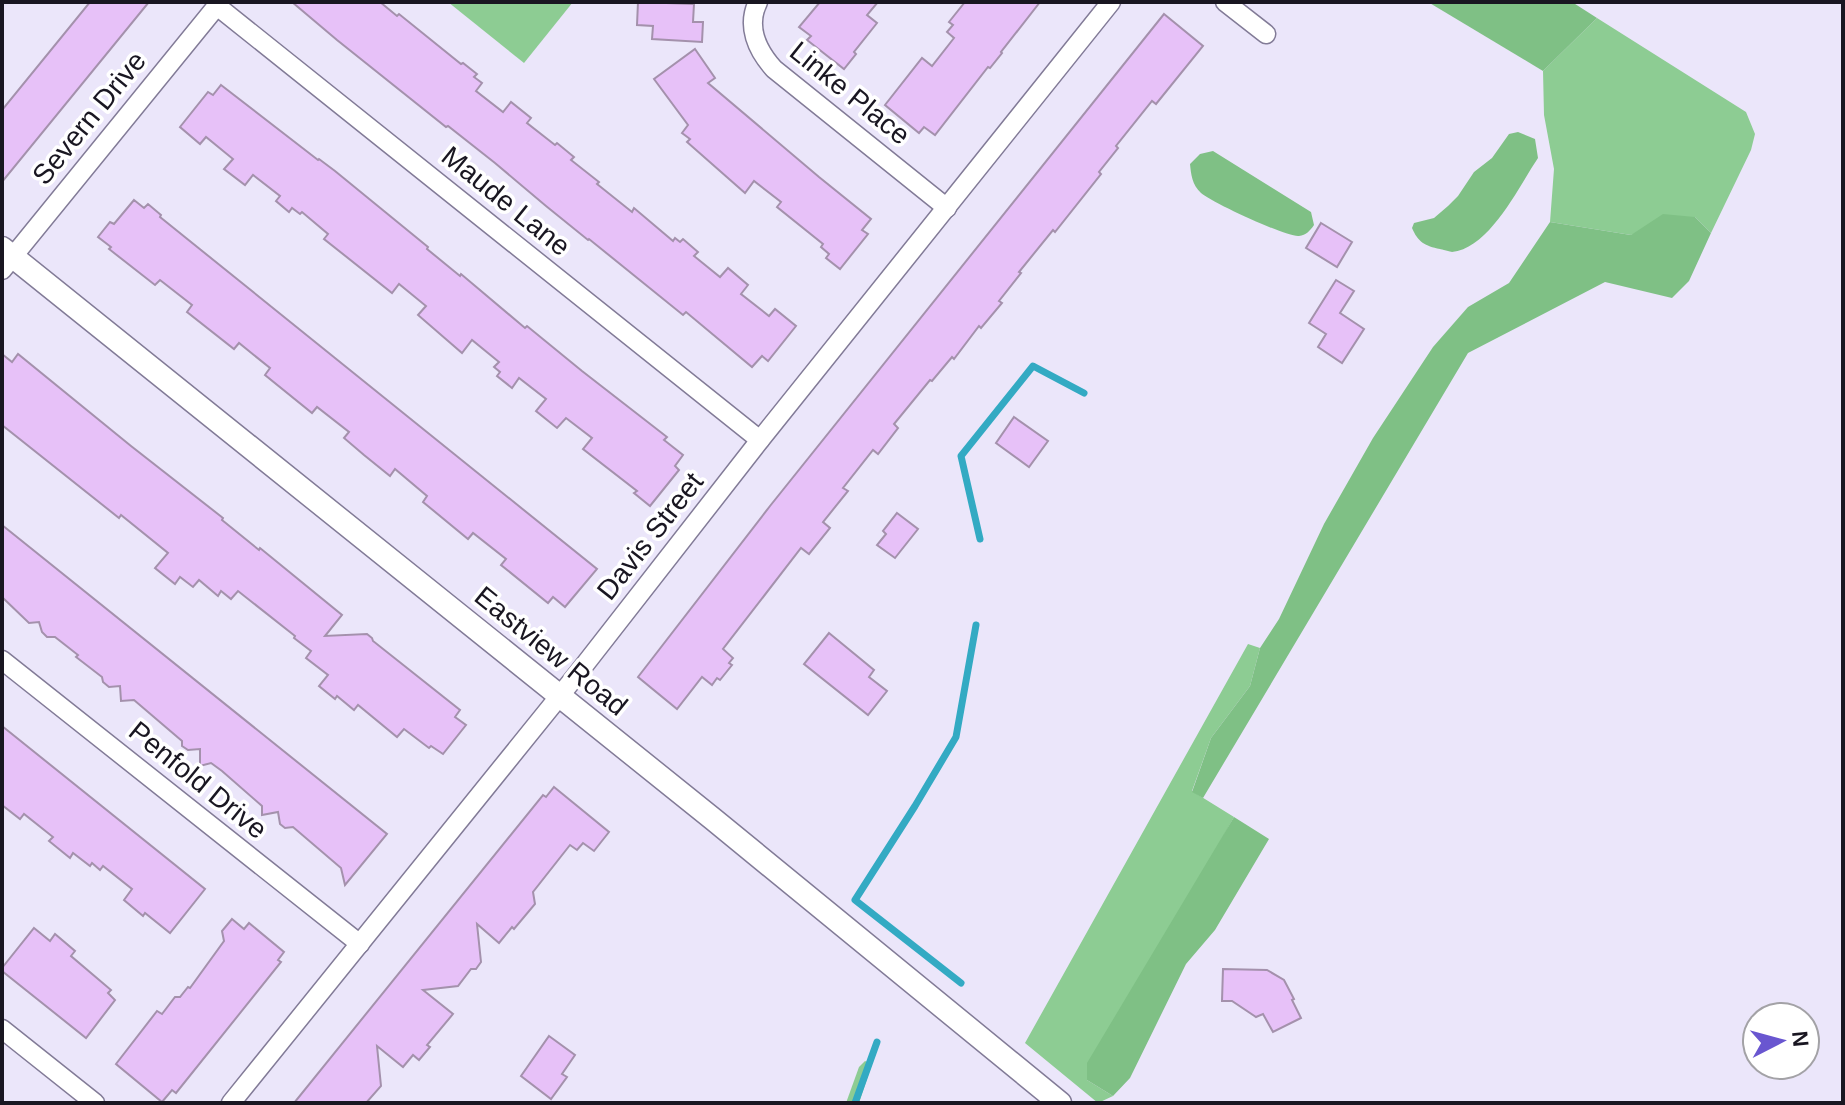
<svg xmlns="http://www.w3.org/2000/svg" width="1845" height="1105" font-family="Arial,sans-serif">
  <style>
    .green { fill: #8dcc93 }
    .forest { fill: #7fc085 }
    .lines { fill: none; stroke-linecap: round; stroke-linejoin: round }
    .stream { stroke: #33aac3; stroke-width: 7 }
    .building { fill: #e7c1f8; stroke: #a491ac; stroke-width: 2 }
    .minor-casing { stroke: #827b97; stroke-width: 21 }
    .tertiary-casing { stroke: #827b97; stroke-width: 25 }
    .minor { stroke: #fff; stroke-width: 18 }
    .tertiary { stroke: #fff; stroke-width: 22 }
    .labels { text-anchor: middle; dominant-baseline: central; stroke-width: 7; stroke-linejoin: round; paint-order: stroke }
    .street-label { font-size: 28px; fill: #191621; stroke: #fff }
  </style>
  <rect width="100%" height="100%" fill="#ebe6fa"/>
  <g class="green">
    <path d="M448,2H573L524,63Z"/>
    <path d="M1597,18L1746,112L1755,134L1751,150L1711,233L1695,217L1631,235L1550,222L1554,169L1544,115L1543,71Z"/>
    <path d="M1248,644L1260,648L1250,686L1211,738L1192,791L1234,817L1087,1080L1113,1096L1098,1103L1025,1043Z"/>
    <path d="M865,1061L872,1064L859,1103H846L859,1067Z"/>
  </g>
  <g class="forest">
    <path d="M1428,2H1572L1597,18L1543,71Z"/>
    <path d="M1518,132L1535,139L1538,158C1519,186 1490,248 1452,252C1451,252 1441,249 1440,249C1425,246 1418,242 1412,228L1414,223L1434,218L1448,206L1458,196L1474,172L1492,158L1509,134Z"/>
    <path d="M1213,151L1311,212L1314,225C1310,231 1306,235 1299,236C1288,238 1211,202 1201,193C1192,185 1191,174 1190,164L1200,154Z"/>
    <path d="M1663,214L1695,217L1711,233L1689,281L1672,298L1605,282L1468,353L1203,798L1192,792L1211,738L1250,686L1260,648L1279,619L1324,524L1373,438L1433,347L1468,307L1509,283L1550,222L1631,235Z"/>
    <path d="M1234,817L1269,839L1215,930L1186,964L1130,1078L1113,1096L1087,1080V1063Z"/>
  </g>
  <g class="lines">
    <g class="stream">
      <path d="M980,539L961,456L1033,366L1084,393"/>
      <path d="M961,983L855,900L915,806L956,737L976,625"/>
      <path d="M855,1103L877,1042"/>
    </g>
  </g>
  <g class="building">
    <path d="M90,2H149L2,182V110Z"/>
    <path d="M292,2H380L397,16L399,14L461,64L463,63L477,74L474,77L482,83L476,91L503,112L511,102L531,118L527,123L555,145L557,143L574,157L571,160L599,182L597,184L632,212L634,208L673,241L675,238L680,242L683,239L698,252L694,256L720,277L728,268L748,285L741,294L769,316L775,309L796,326L768,361L762,356L752,367L686,312L683,315L589,239L588,240L546,206L495,163L448,126L446,127L337,40Z"/>
    <path d="M638,2L694,4L693,22H703L702,42L652,39L653,26L637,25Z"/>
    <path d="M820,2H878L867,15L877,23L854,52L856,54L844,69L807,40L811,36L799,27Z"/>
    <path d="M965,2H1040L1001,52L1002,53L990,68L988,67L935,135L924,127L919,133L885,105L922,58L932,66L954,38L947,32L953,25L949,22Z"/>
    <path d="M1164,14L1203,46L1156,104L1152,101L1116,146L1118,148L1099,172L1101,174L1055,232L1053,230L1019,272L1021,273L999,301L1002,303L981,328L979,326L954,359L952,357L932,381L930,380L894,424L898,428L878,454L873,450L843,488L848,491L823,522L830,528L809,554L801,548L723,649L733,658L729,663L732,665L720,680L717,678L712,685L702,677L677,709L638,677L770,506Z"/>
    <path d="M695,49L715,78L708,83L819,177L871,219L862,230L868,234L840,269L826,258L829,254L821,247L823,244L777,207L781,202L754,181L745,193L687,142L690,139L682,133L688,125L654,79Z"/>
    <path d="M221,85L318,160L319,159L335,171L428,247L427,249L460,276L461,274L525,328L527,326L582,371L667,437L664,440L683,455L675,466L679,470L650,506L634,493L637,491L583,449L592,438L566,418L557,428L536,411L546,399L519,378L512,388L497,376L500,372L494,367L499,362L472,340L462,353L418,315L426,306L399,284L392,293L324,239L328,234L302,212L300,214L292,208L289,212L276,201L280,196L253,175L245,185L224,169L233,159L206,137L200,144L180,127L208,92L213,95Z"/>
    <path d="M134,200L144,208L148,204L161,215L160,217L597,569L565,607L553,597L548,603L501,565L506,559L473,533L468,539L423,502L427,496L395,469L390,476L364,455L344,438L349,432L317,407L312,413L265,375L270,368L239,343L234,349L187,312L192,305L160,280L155,285L109,249L111,247L98,237L110,222L114,224Z"/>
    <path d="M1321,223L1352,242L1337,267L1306,248Z"/>
    <path d="M1336,280L1354,291L1340,313L1364,329L1342,363L1318,347L1326,334L1309,323Z"/>
    <path d="M2,354L12,362L18,354L131,446L223,518L222,520L259,550L260,548L342,615L325,636L367,634L372,638L373,641L460,710L455,717L466,725L443,754L431,746L429,748L404,729L397,737L358,705L354,710L337,696L335,699L319,686L328,675L306,658L311,651L294,638L295,636L238,591L231,599L221,591L218,596L199,580L193,587L180,577L175,584L155,568L168,553L121,515L119,518L2,425Z"/>
    <path d="M1014,417L1048,441L1029,467L996,443Z"/>
    <path d="M897,513L918,529L895,558L877,545L886,534L883,531Z"/>
    <path d="M2,525L387,834L345,885L341,868L293,827L285,828L280,824L278,812L262,815V806L222,771L211,763L200,766V749L188,750L182,746V741L134,700L121,701L120,686L109,687L103,682L102,677L76,657L78,655L55,637H47L42,632L39,622L29,623L2,597Z"/>
    <path d="M829,633L874,670L869,677L887,691L868,715L804,664Z"/>
    <path d="M2,726L205,889L170,933L145,913L143,916L124,900L132,889L103,866L100,870L92,863L90,866L73,853L70,858L49,841L53,837L24,814L20,819L2,805Z"/>
    <path d="M554,787L609,832L594,851L583,843L577,850L570,845L533,892L535,904L514,929L512,927L499,943L477,924L481,962L476,969H471L458,986L423,990L453,1014L427,1045L430,1047L419,1060L413,1055L403,1067L377,1046L381,1086L366,1103H294L543,795L546,797Z"/>
    <path d="M232,919L244,929L249,923L284,952L278,960L281,962L176,1093L172,1090L162,1102L116,1064L157,1011L162,1014L175,997H180L188,987L190,988L224,941L222,931Z"/>
    <path d="M34,928L50,941L55,934L75,951L71,956L111,990L108,993L115,1000L86,1038L2,971V968Z"/>
    <path d="M1223,969L1267,970L1284,980L1294,999L1292,1000L1301,1018L1273,1032L1263,1014L1256,1017L1232,1001H1222Z"/>
    <path d="M549,1036L575,1055L562,1074L567,1077L551,1099L521,1076Z"/>
  </g>
  <g class="lines">
    <defs>
      <g id="minor">
        <path d="M758,2C746,26 757,50 774,69L947,208"/>
        <path d="M1225,2L1266,34"/>
        <path d="M217,6L760,440"/>
        <path d="M2,270L220,2"/>
        <path d="M2,660L360,944"/>
        <path d="M2,1029L95,1103"/>
        <path d="M231,1103L579,672L760,440L1111,2"/>
      </g>
      <path id="tertiary" d="M2,248L713,819L1060,1103"/>
    </defs>
    <use href="#minor" class="minor-casing"/>
    <use href="#tertiary" class="tertiary-casing"/>
    <use href="#minor" class="minor"/>
    <use href="#tertiary" class="tertiary"/>
  </g>
  <g class="labels">
    <g class="street-label">
      <text transform="translate(850 93) rotate(39)">Linke Place</text>
      <text transform="translate(89 118) rotate(-51)">Severn Drive</text>
      <text transform="translate(506 201) rotate(39)">Maude Lane</text>
      <text transform="translate(650 536) rotate(-52)">Davis Street</text>
      <text transform="translate(551 651) rotate(39)">Eastview Road</text>
      <text transform="translate(198 780) rotate(39)">Penfold Drive</text>
    </g>
  </g>
  <rect width="1845" height="1105" fill="none" stroke="#191621" stroke-width="8"/>
  <g transform="translate(1781 1041) rotate(84)"><circle r="38" fill="#ffffff" stroke="#a3a2a6" stroke-width="2"/>
  <path d="M0-6L14 30L0 20L-14 30Z" fill="#6956d0"/>
  <text y="-12" font-size="22" font-weight="bold" text-anchor="middle" fill="#191621">N</text>
  </g>
</svg>
